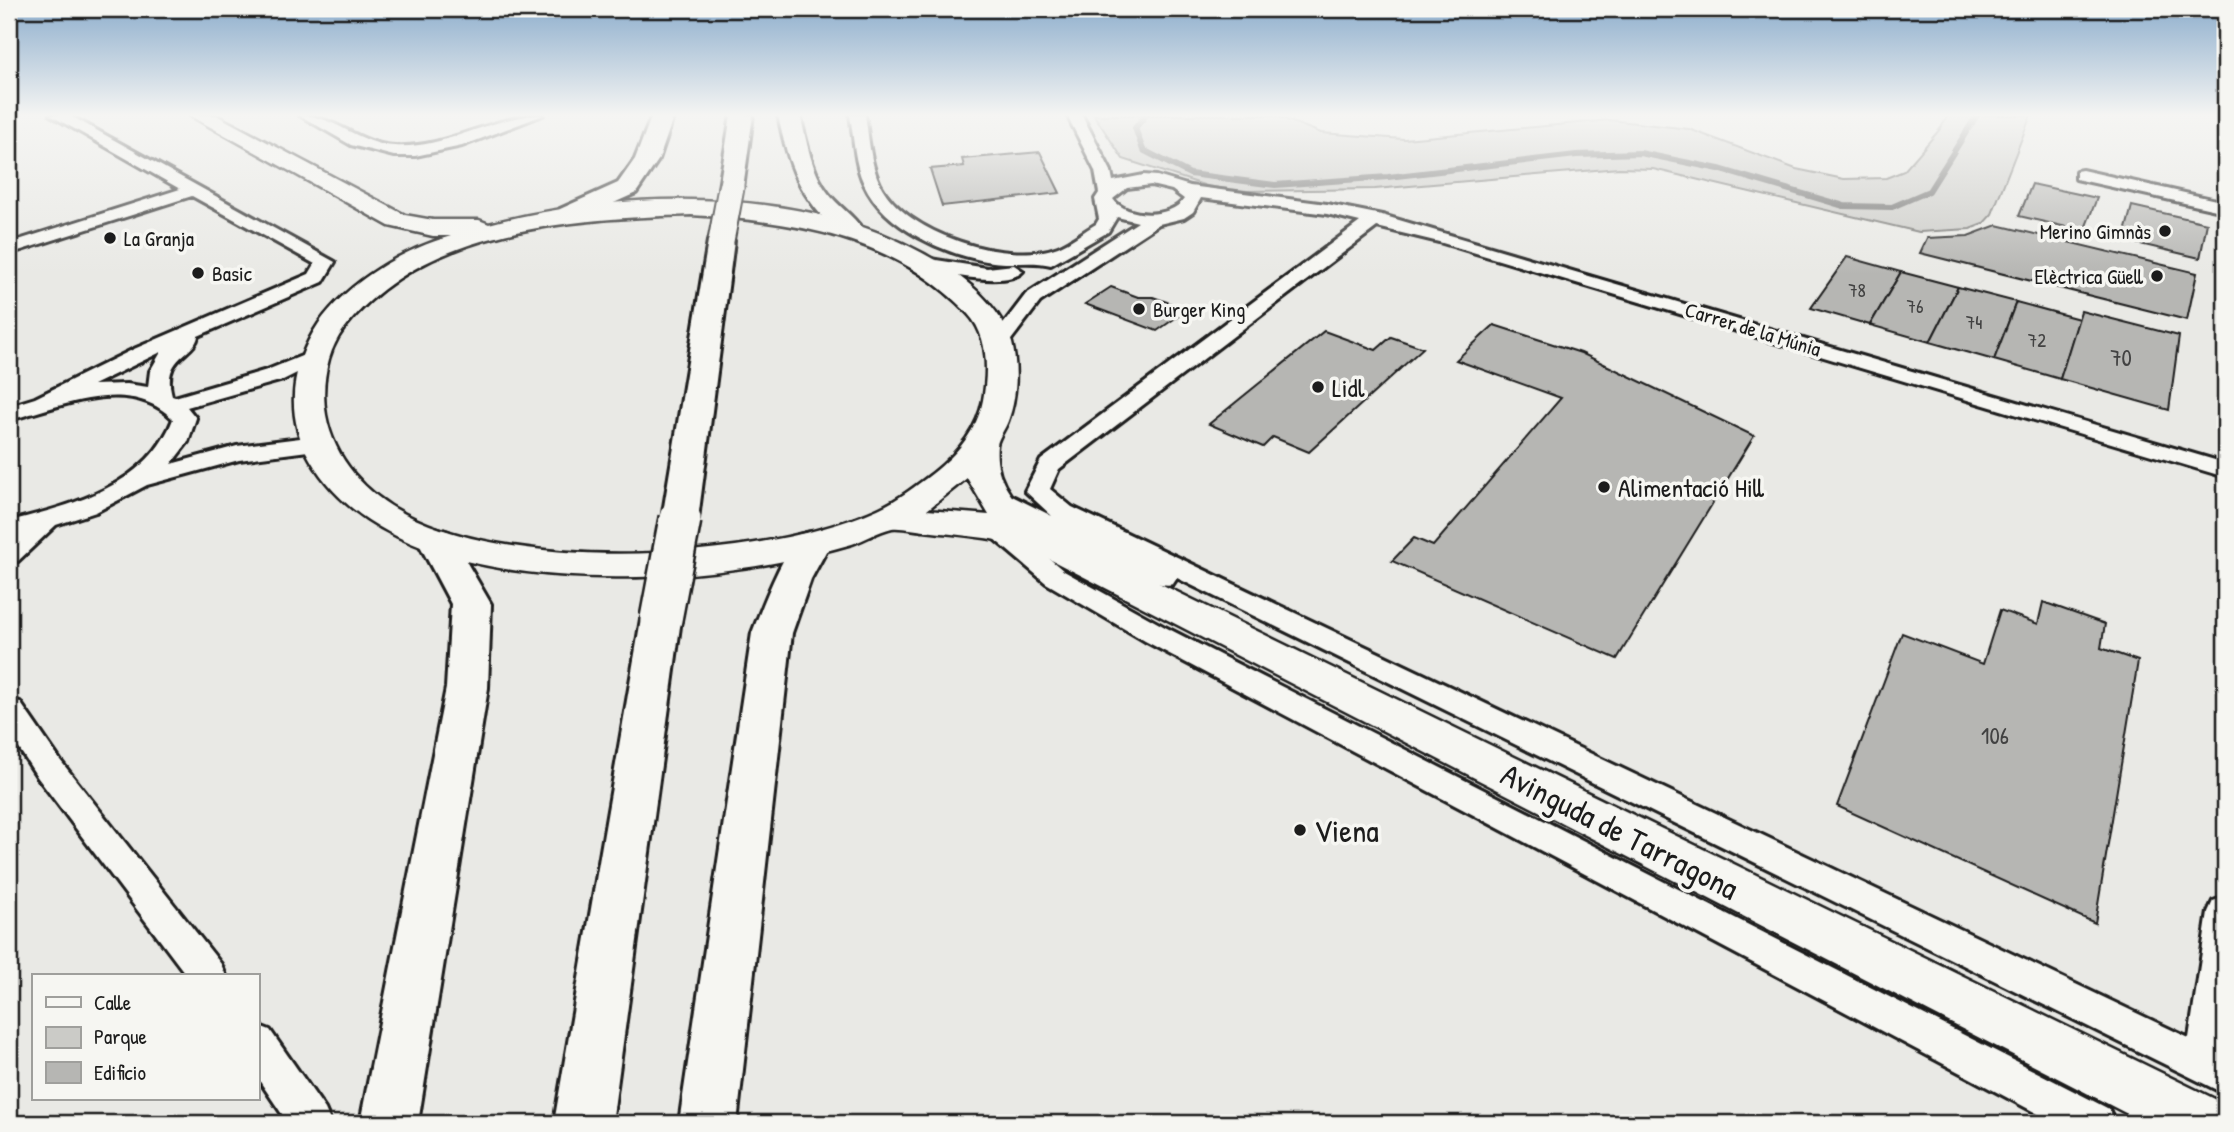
<svg xmlns="http://www.w3.org/2000/svg" width="2234" height="1132" font-family="'Patrick Hand',sans-serif">
  <style>
    .green { fill: #cbcbc7; stroke: #747472; stroke-width: 2 }
    .lines { fill: none; stroke-linecap: round; stroke-linejoin: round }
    .stream { stroke: #6d6d6c; stroke-width: 6 }
    .building { fill: #b6b6b3; stroke: #1c1c1c; stroke-width: 2 }
    .street-casing { stroke: #1c1c1c; stroke-width: 6 }
    .secondary-casing { stroke: #1c1c1c; stroke-width: 5 }
    .highway-casing { stroke: #1c1c1c; stroke-width: 6 }
    .street { fill: #f6f6f2; fill-rule: evenodd }
    .secondary { fill: #f6f6f2; fill-rule: evenodd }
    .highway { fill: #f6f6f2; fill-rule: evenodd }
    .highway-bridge-far1-casing { stroke: #1c1c1c; stroke-width: 29; stroke-linecap: butt }
    .highway-bridge-casing { stroke: #1c1c1c; stroke-width: 46; stroke-linecap: butt }
    .highway-bridge-far1 { stroke: #f6f6f2; stroke-width: 25 }
    .highway-bridge { stroke: #f6f6f2; stroke-width: 41 }
    .poi-dot { fill: #1c1c1c; stroke: #f6f6f2; stroke-width: 2.5 }
    .labels { text-anchor: middle; dominant-baseline: central; stroke-width: 7; stroke-linejoin: round; paint-order: stroke }
    .far-number-label { font-size: 19px; fill: #424242 }
    .far-poi-label { font-size: 21px; fill: #1c1c1c; stroke: #f6f6f2; text-anchor: start }
    .far-street-label { font-size: 21px; fill: #1c1c1c; stroke: #f6f6f2 }
    .number-label { font-size: 23px; fill: #424242 }
    .poi-label { font-size: 26px; fill: #1c1c1c; stroke: #f6f6f2; text-anchor: start }
    .near-poi-label { font-size: 32px; fill: #1c1c1c; stroke: #f6f6f2; text-anchor: start }
    .near-street-label { font-size: 32px; fill: #1c1c1c; stroke: #f6f6f2 }
  </style>
  <rect width="100%" height="100%" fill="#e9e9e5"/>
  <filter id="ink" filterUnits="userSpaceOnUse"><feTurbulence type="fractalNoise" baseFrequency=".0143" numOctaves="2"/><feDisplacementMap in="SourceGraphic" scale="14" xChannelSelector="R" yChannelSelector="G"/><feConvolveMatrix kernelMatrix="1 2 1 2 8 2 1 2 1" color-interpolation-filters="sRGB"/></filter>
  <g filter="url(#ink)">
    <path class="green" d="M1094,115H1274L1321,133L1404,139L1610,120L1689,129L1796,169L1844,179L1886,178L1904,171L1941,128L1948,115H2031L1992,214L1983,224L1970,229L1919,232L1653,169L1619,168L1375,189L1247,191L1210,187L1123,159Z"/>
    <g class="lines">
      <path class="stream" d="M1146,115L1135,128L1143,150L1190,174L1275,185L1388,177L1576,155L1640,153L1719,169L1844,206L1892,207L1929,191L1977,115"/>
    </g>
    <g class="building">
      <path d="M1040,152L1060,193L942,206L930,169L964,166L962,159Z"/>
      <path d="M2032,184L2097,198L2084,231L2019,216Z"/>
      <path d="M2132,206L2207,223L2200,258L2123,240Z"/>
      <path d="M1997,225L2197,273L2187,320L1920,253L1927,238L1968,236Z"/>
      <path d="M1847,257L1901,272L1870,325L1811,308Z"/>
      <path d="M1901,272L1958,287L1930,342L1870,325Z"/>
      <path d="M1111,287L1138,297H1153L1181,307L1177,310L1184,312L1157,331L1085,304Z"/>
      <path d="M1958,287L2016,302L1994,360L1930,342Z"/>
      <path d="M2016,302L2079,319L2060,379L1994,360Z"/>
      <path d="M2081,311L2179,336L2169,410L2060,379Z"/>
      <path d="M1494,325L1581,353L1754,436L1617,659L1392,561L1414,538L1433,546L1561,398L1456,360Z"/>
      <path d="M1324,331L1376,350L1391,337L1423,348L1309,452L1273,437L1263,447L1209,424Z"/>
      <path d="M2043,602L2105,624L2101,648L2138,661L2095,923L1837,806L1902,633L1983,664L2000,610L2038,624Z"/>
    </g>
    <g class="lines">
      <defs>
        <g id="street">
          <path d="M50,115H69L335,262L323,282L198,336C195,356 161,356 172,396L175,397L267,370L314,351L325,357L321,361L283,380L187,407L196,418L188,442L171,464L237,446L316,436L324,438L328,443L324,448L316,450L239,460L147,485L96,512L56,525L18,561L9,563V541L15,536L9,537V521C72,506 148,485 173,419C129,375 61,407 9,420V406L35,398L134,349L309,274L315,264L192,196L9,254V243L180,189ZM161,352L150,371L148,387L127,384L93,385Z"/>
          <path d="M299,115C334,115 360,145 395,146C448,149 492,115 543,115L462,146L415,156H394L351,145Z"/>
          <path d="M850,115H865C869,138 870,163 880,184C905,234 1007,266 1058,247C1071,242 1084,231 1096,224L1099,219L1095,199L1099,193L1095,171L1067,115H1082L1111,171L1113,181L1144,175L1157,176L1190,186L1327,204L1382,215L2225,463V477L1439,242L1377,227L1059,469L1050,489L1072,507L2189,1038L2208,912L2213,901L2225,897V1094L1177,578L1173,584C1145,592 1026,523 994,506L991,501L994,496H1012L1052,516L1025,491L1041,460L1360,222L1327,214L1201,198L1193,212L1184,218L1159,224L1040,302L1005,348L998,350L988,344L1026,294L1138,222L1117,217L1108,232L1051,265C1032,260 1014,265 993,262C947,256 884,228 864,184C854,163 854,138 850,115ZM1151,185L1172,190L1184,199C1171,219 1126,218 1113,199L1127,188Z"/>
          <path d="M2082,170L2225,202V212L2076,179V171Z"/>
          <path d="M930,259L987,268L1014,265L1023,271C1009,288 944,274 923,269L921,265L923,261Z"/>
          <path d="M996,519L1005,521L1064,571L1165,627L2109,1109L2115,1123H2055L1145,641L1046,583L987,533L983,527L987,521Z"/>
          <path d="M9,699L20,702L60,760L221,964L226,976H187L38,778L9,733Z"/>
          <path d="M257,1025L270,1030L325,1109L331,1123H288L257,1077Z"/>
        </g>
        <path id="secondary" d="M189,115H216L405,215L433,220H479L489,224C631,187 827,185 952,271C977,288 1003,313 1012,343C1018,367 1017,398 1008,421C1005,429 998,438 997,445C993,485 1020,509 1050,530L2223,1103L2225,1123H2145L1024,546C991,537 958,535 924,531C914,530 901,527 892,528C878,531 865,540 852,544C828,551 803,557 779,562C644,588 388,596 310,459C284,415 291,364 319,323C349,281 402,250 451,236H433L389,226ZM691,215C793,221 895,236 968,314C989,336 988,373 983,400C977,431 957,454 933,473C916,486 898,500 878,509C762,561 520,574 405,514C366,494 334,459 326,415C321,387 326,352 344,329C423,227 573,219 691,215ZM967,478L989,515L927,510Z"/>
        <g id="highway">
          <path d="M652,115H674L659,159L636,193L578,219H560L556,214L560,209L618,183L635,159Z"/>
          <path d="M731,115H753L743,188L740,193H722L719,188Z"/>
          <path d="M778,115H800C807,142 811,171 828,193C838,206 853,215 862,229L858,235H840C800,196 789,169 778,115Z"/>
          <path d="M721,233L730,235L734,241L698,519L693,527L680,531L667,527L662,519L708,241L712,235Z"/>
          <path d="M436,528L449,532L491,604L488,688L418,1123H360L446,688L451,604L417,540L423,532Z"/>
          <path d="M811,532L824,535L830,544L811,579L792,633L737,1123H679L752,633C765,599 778,566 798,535Z"/>
          <path d="M661,605L675,609L681,619L612,1123H554L641,619L647,609Z"/>
        </g>
      </defs>
      <use href="#street" class="street-casing"/>
      <use href="#secondary" class="secondary-casing"/>
      <use href="#highway" class="highway-casing"/>
      <use href="#street" class="street"/>
      <use href="#secondary" class="secondary"/>
      <use href="#highway" class="highway"/>
      <defs>
        <path id="highway-bridge-far1" d="M721,241L731,188"/>
        <path id="highway-bridge" d="M661,619L680,519"/>
      </defs>
      <use href="#highway-bridge-far1" class="highway-bridge-far1-casing"/>
      <use href="#highway-bridge" class="highway-bridge-casing"/>
      <use href="#highway-bridge-far1" class="highway-bridge-far1"/>
      <use href="#highway-bridge" class="highway-bridge"/>
    </g>
  </g>
  <linearGradient id="sky" x2="0" y2="1"><stop stop-color="#8cadcc"/><stop offset="0.42" stop-color="#f5f5f3"/><stop offset="1" stop-color="#f5f5f3" stop-opacity="0"/></linearGradient>
  <rect width="2234" height="274" fill="url(#sky)"/>
  <g class="poi-dot">
    <circle cx="2165" cy="231" r="7"/>
    <circle cx="110" cy="238" r="7"/>
    <circle cx="198" cy="273" r="7"/>
    <circle cx="2157" cy="276" r="7"/>
    <circle cx="1139" cy="309" r="7"/>
    <circle cx="1318" cy="387" r="7"/>
    <circle cx="1604" cy="487" r="7"/>
    <circle cx="1300" cy="830" r="7"/>
  </g>
  <g class="labels">
    <g class="far-number-label">
      <text x="1857" y="290">78</text>
      <text x="1915" y="306">76</text>
      <text x="1974" y="322">74</text>
      <text x="2037" y="340">72</text>
    </g>
    <g class="far-poi-label">
      <text x="2151" y="231" text-anchor="end">Merino Gimnàs</text>
      <text x="124" y="238">La Granja</text>
      <text x="212" y="273">Basic</text>
      <text x="2143" y="276" text-anchor="end">Elèctrica Güell</text>
      <text x="1153" y="309">Burger King</text>
    </g>
    <g class="far-street-label">
      <text transform="translate(1753 329) rotate(17)">Carrer de la Múnia</text>
    </g>
    <g class="number-label">
      <text x="2121" y="357">70</text>
      <text x="1995" y="735">106</text>
    </g>
    <g class="poi-label">
      <text x="1332" y="387">Lidl</text>
      <text x="1618" y="487">Alimentació Hill</text>
    </g>
    <g class="near-poi-label">
      <text x="1314" y="830">Viena</text>
    </g>
    <g class="near-street-label">
      <text transform="translate(1620 831) rotate(27)">Avinguda de Tarragona</text>
    </g>
  </g>
  <rect width="2234" height="1132" fill="none" stroke="#f6f6f2" stroke-width="35"/>
  <rect x="18" y="18" width="2199" height="1097" fill="none" stroke="#1c1c1c" stroke-width="2.5" filter="url(#ink)"/>
  <rect x="32" y="974" width="228" height="126" fill="#f6f6f2" stroke="#9f9f9c" stroke-width="2"/>
  <rect x="46" y="997" width="35" height="10" fill="#f6f6f2" stroke="#9f9f9c" stroke-width="2"/>
  <text x="94" y="1010" font-size="21" fill="#1c1c1c">Calle</text>
  <rect x="46" y="1027" width="35" height="21" fill="#cbcbc7" stroke="#9f9f9c" stroke-width="2"/>
  <text x="94" y="1044" font-size="21" fill="#1c1c1c">Parque</text>
  <rect x="46" y="1062" width="35" height="21" fill="#b6b6b3" stroke="#9f9f9c" stroke-width="2"/>
  <text x="94" y="1080" font-size="21" fill="#1c1c1c">Edificio</text>
</svg>
